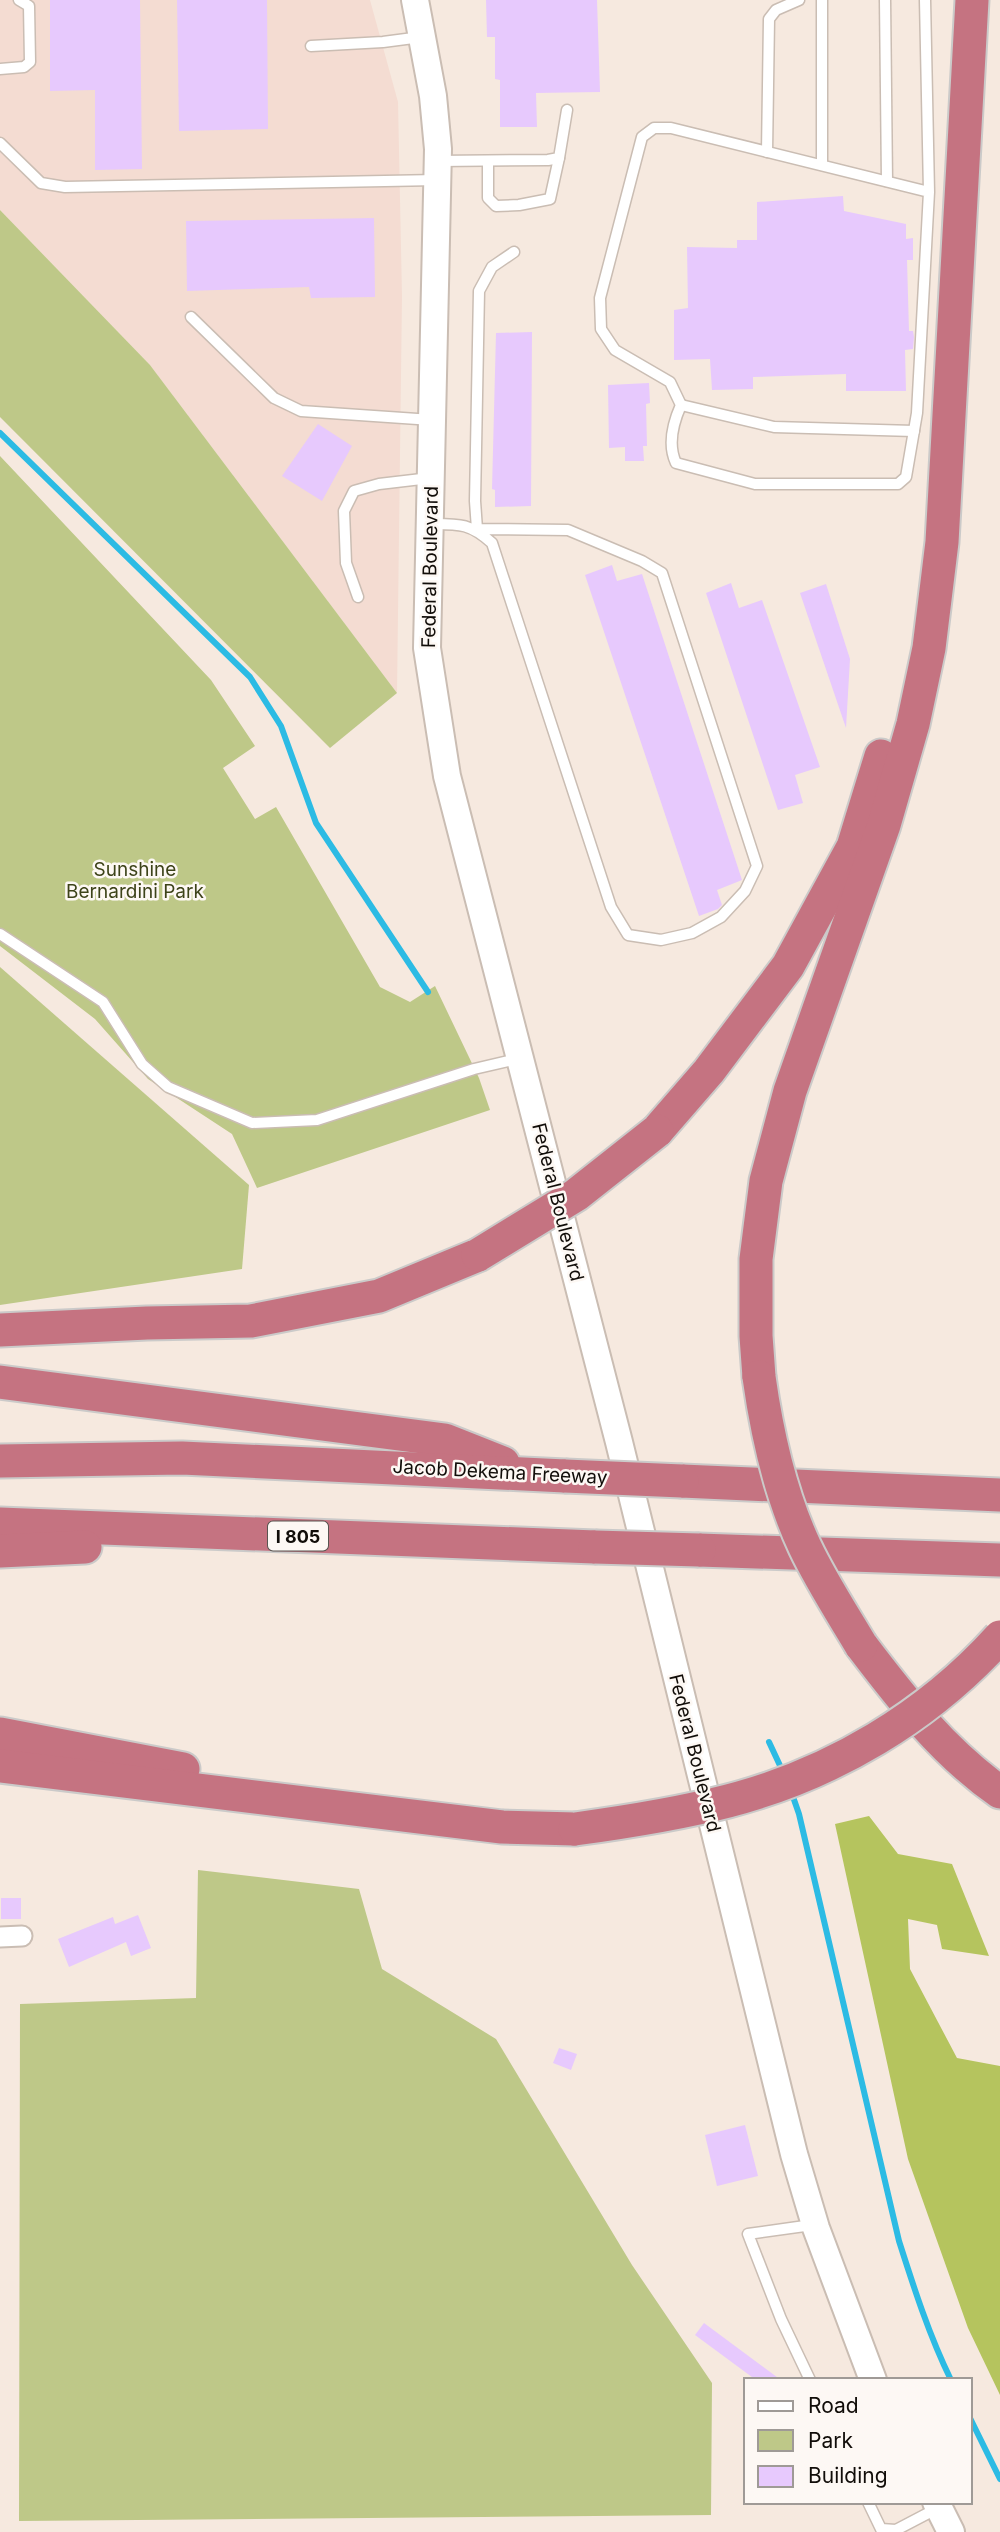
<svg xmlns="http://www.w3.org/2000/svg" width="1000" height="2532" font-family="Inter,sans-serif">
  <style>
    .commercial { fill: #f4dcd2 }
    .green { fill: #bec888 }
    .forest { fill: #b5c45e }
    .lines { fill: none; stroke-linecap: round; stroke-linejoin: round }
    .stream { stroke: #2cbbe4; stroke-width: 6 }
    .building { fill: #e7c9fd }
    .service-casing { stroke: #cabdb3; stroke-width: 13 }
    .minor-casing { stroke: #cabdb3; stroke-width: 23 }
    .secondary-casing { stroke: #cabdb3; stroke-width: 30 }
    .motorway-casing { stroke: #cbcac9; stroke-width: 37 }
    .service { stroke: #fff; stroke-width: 10 }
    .minor { stroke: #fff; stroke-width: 19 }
    .secondary { stroke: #fff; stroke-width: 26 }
    .motorway { stroke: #c57381; stroke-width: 33 }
    .motorway-bridge-casing { stroke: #cbcac9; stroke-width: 37; stroke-linecap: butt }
    .motorway-bridge { stroke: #c57381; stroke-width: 33 }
    .labels { text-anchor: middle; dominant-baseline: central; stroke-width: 5; stroke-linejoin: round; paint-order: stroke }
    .shield { fill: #fdf8f4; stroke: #585450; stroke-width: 2 }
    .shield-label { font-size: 18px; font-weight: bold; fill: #110d09 }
    .street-label { font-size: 19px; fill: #110d09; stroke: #fdf8f4 }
    .park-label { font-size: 19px; fill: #3d4319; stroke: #fdf8f4 }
  </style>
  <rect width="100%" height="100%" fill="#f6e9df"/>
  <path class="commercial" d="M0,0H370L398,102L402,296L397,693L150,365L0,210Z"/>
  <g class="green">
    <path d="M0,210L150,365L397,693L330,748L0,417Z"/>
    <path d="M0,456L211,680L255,746L223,768L255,819L276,807L380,987L410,1002L435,986L479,1078L490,1110L257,1188L232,1134L148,1079L95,1019L0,946Z"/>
    <path d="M0,967L249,1185L242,1269L0,1305Z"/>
    <path d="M198,1870L359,1889L382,1969L496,2039L632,2265L712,2383L711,2515L19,2521L20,2004L196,1998Z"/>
  </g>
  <path class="forest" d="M869,1816L898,1854L952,1864L989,1956L942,1949L937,1925L908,1919L910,1969L957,2058L1000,2066V2395L968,2328L908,2159L835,1824Z"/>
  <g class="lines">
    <g class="stream">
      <path d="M0,433L250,677L281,726L316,823L428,992"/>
      <path d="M769,1742L783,1772"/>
      <path d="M791,1791L799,1814L899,2241C914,2288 929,2335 951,2380"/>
      <path d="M970,2418L1000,2479"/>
    </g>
  </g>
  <g class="building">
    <path d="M50,0H140L142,169L95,170V90L50,91Z"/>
    <path d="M177,0H267L268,129L179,131Z"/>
    <path d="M486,0H597L600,92L536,93L537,127H500V80L495,79V37H487Z"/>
    <path d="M843,196L844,211L906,224V239L913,238V260H907L909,331H913L914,337L913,349L905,350L906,391H846V374L753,377V389L712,390L710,359L674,360V310L688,308L687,247L737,248V240H757V202Z"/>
    <path d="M374,218L375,297L311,298L309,287L187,291L186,221Z"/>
    <path d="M532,332L531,506L495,507V490L492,489L496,333Z"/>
    <path d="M649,383L650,403L646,404L647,446H643L644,461H625V447L609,448L608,385Z"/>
    <path d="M318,424L352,446L322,501L282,476Z"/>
    <path d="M612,565L617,581L642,574L742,880L717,890L722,905L718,909L699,916L585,575Z"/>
    <path d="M731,583L739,608L762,600L820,767L795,775L803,803L778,810L706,593Z"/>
    <path d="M826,584L850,659L846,728L800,593Z"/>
    <rect x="1" y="1898" width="20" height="21"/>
    <path d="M138,1915L151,1948L131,1956L126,1942L69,1967L58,1939L113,1917L115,1924Z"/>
    <path d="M559,2048L577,2054L571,2070L553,2063Z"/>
    <path d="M745,2125L758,2176L717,2186L705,2135Z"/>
    <path d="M704,2323L781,2380H756L695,2335Z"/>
  </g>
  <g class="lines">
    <defs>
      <g id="service">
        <path d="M822,0V165"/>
        <path d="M885,0L887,181"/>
        <path d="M925,0L929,192L917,413L906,477L898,484H755L676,463C667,444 673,423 681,405L670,382L615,350L601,329L600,298L642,137L654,128H671L929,192"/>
        <path d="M311,46L383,42L421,37"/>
        <path d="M0,69L24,67L30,62L29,6L19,0"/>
        <path d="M0,143L41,183L65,187L437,180"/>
        <path d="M767,152L769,19L776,10L799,0"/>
        <path d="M438,161L548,160L559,158L567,110"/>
        <path d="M488,161V198L496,206L519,205L550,199L559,158"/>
        <path d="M191,317L274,398L301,411L432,420"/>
        <path d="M681,405L774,427L914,431"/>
        <path d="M430,524C459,524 470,523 492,543L611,907L628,935L661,940L692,933L721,917L745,891L757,866L662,573L642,561L568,530L477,529L475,501L479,291L492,267L514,252"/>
        <path d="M358,597L346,563L344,511L354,491L379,484L430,478"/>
        <path d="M0,934L103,1002L142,1064L168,1087L252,1123L317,1120L474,1069L517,1059"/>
        <path d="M810,2380L781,2319L748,2234L812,2225"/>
        <path d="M868,2502L881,2529L896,2530L938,2508"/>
      </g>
      <path id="minor" d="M0,1937L22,1936"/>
      <g id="secondary">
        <path d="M415,0L433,96L438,149L427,648L447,776L619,1442L794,2154L816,2228L873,2380"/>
        <path d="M936,2502L951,2532"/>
      </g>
      <g id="motorway">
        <path d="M657,1131L709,1071L788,966L853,847L881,756"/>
        <path d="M0,1330L147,1323L251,1321L379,1296L478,1255"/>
        <path d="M759,1377L756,1336V1259L766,1181L790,1091L884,825L913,724L929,648L942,542L972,0"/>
        <path d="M0,1382L445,1440L503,1463"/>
        <path d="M0,1461L182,1458L565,1476"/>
        <path d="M682,1481L1000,1495"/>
        <path d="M0,1524L595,1547"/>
        <path d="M699,1550L1000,1560"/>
        <path d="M0,1551L85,1547"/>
        <path d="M861,1645C902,1699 944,1753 1000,1792"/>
        <path d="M0,1734L183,1769"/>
        <path d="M0,1766L502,1827L575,1829"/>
      </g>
    </defs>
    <use href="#service" class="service-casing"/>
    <use href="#minor" class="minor-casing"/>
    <use href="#secondary" class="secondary-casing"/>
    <use href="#motorway" class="motorway-casing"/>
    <use href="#service" class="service"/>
    <use href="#minor" class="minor"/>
    <use href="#secondary" class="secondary"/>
    <use href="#motorway" class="motorway"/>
    <defs>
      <g id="motorway-bridge">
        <path d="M478,1255L576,1195L657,1131"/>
        <path d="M759,1377C767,1434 780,1494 805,1547C821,1581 842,1613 861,1645"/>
        <path d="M565,1476L682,1481"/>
        <path d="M595,1547L699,1550"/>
        <path d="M575,1829C626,1822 678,1814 728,1801C832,1774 928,1717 1000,1637"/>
      </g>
    </defs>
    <use href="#motorway-bridge" class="motorway-bridge-casing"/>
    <use href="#motorway-bridge" class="motorway-bridge"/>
  </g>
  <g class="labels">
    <rect class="shield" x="268" y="1521.5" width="60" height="29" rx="5"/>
    <g class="shield-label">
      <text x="298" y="1536">I 805</text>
    </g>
    <g class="street-label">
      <text transform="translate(430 567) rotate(-89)">Federal Boulevard</text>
      <text transform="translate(558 1202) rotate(76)">Federal Boulevard</text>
      <text transform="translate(500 1472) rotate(3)">Jacob Dekema Freeway</text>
      <text transform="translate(695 1753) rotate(76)">Federal Boulevard</text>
    </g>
    <g class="park-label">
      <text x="135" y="869">Sunshine<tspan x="135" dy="22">Bernardini Park</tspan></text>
    </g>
  </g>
  <rect x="744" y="2378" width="228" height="126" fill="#fdf8f4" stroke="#9f9a96" stroke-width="2"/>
  <rect x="758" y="2401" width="35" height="10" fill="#ffffff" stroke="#9f9a96" stroke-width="2"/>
  <text x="808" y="2413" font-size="21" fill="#110d09">Road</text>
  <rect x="758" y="2430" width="35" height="21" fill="#bec888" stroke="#9f9a96" stroke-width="2"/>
  <text x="808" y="2448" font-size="21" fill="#110d09">Park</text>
  <rect x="758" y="2466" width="35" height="21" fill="#e7c9fd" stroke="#9f9a96" stroke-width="2"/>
  <text x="808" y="2483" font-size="21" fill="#110d09">Building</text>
</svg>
